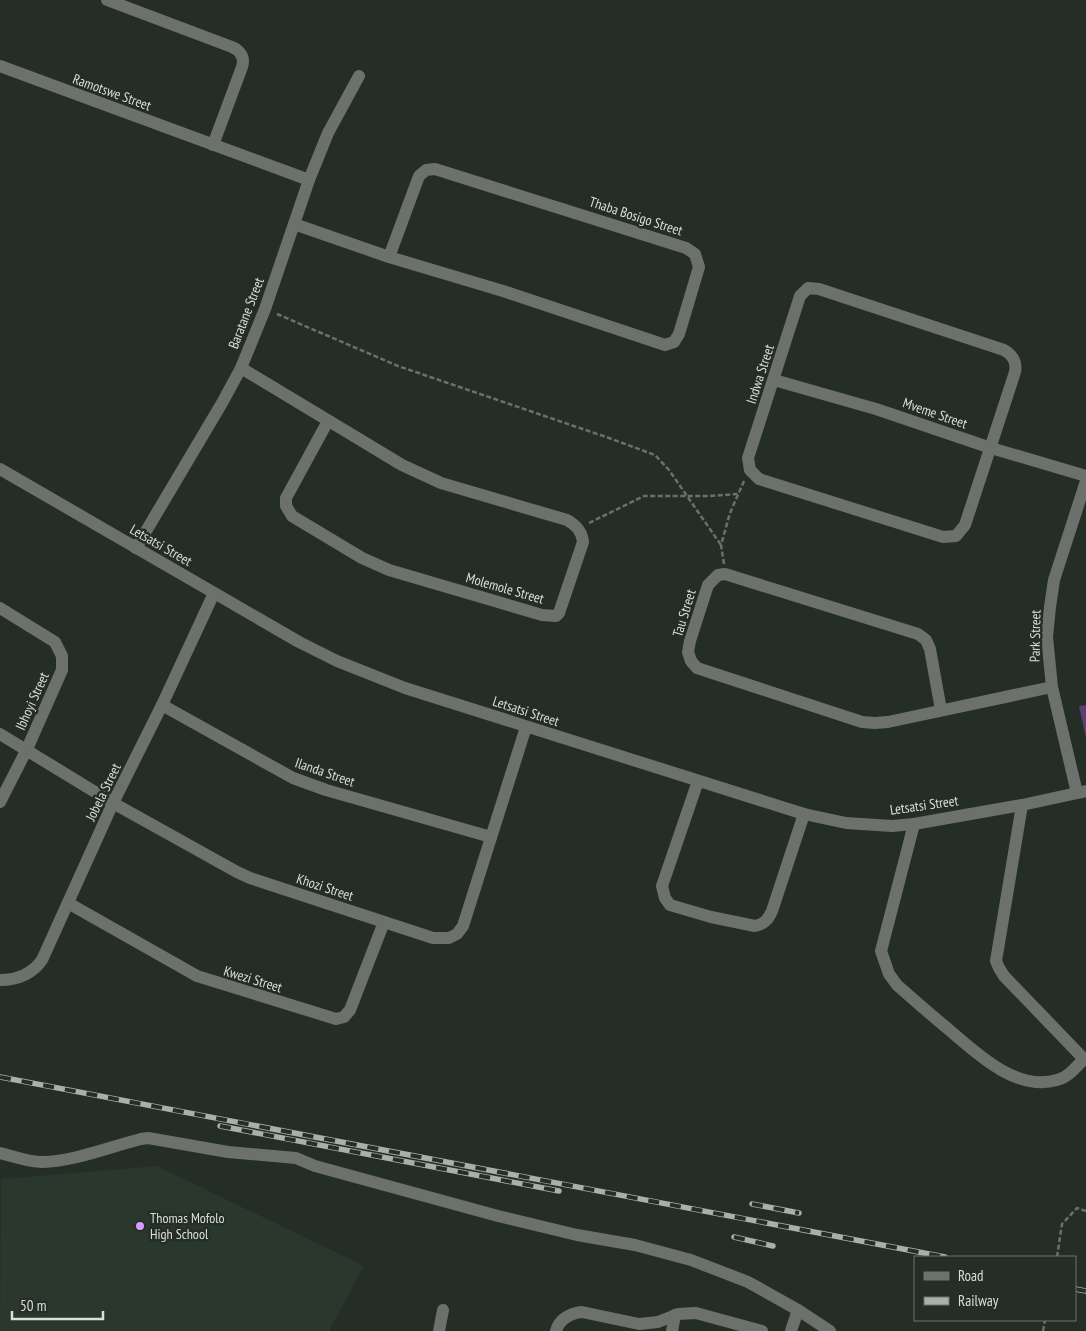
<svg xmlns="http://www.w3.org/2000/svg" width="1086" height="1331" font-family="'PT Sans Narrow',sans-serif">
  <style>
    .built { fill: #2a372c }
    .green { fill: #5c3f72 }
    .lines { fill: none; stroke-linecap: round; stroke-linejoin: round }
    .path { stroke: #6a716c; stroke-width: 2.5; stroke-dasharray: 5 2.5; stroke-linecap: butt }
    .minor { stroke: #6d716e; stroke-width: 12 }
    .rail-casing { stroke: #a9afab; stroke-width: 5.5 }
    .rail { stroke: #252d27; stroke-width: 4; stroke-dasharray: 11; stroke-linecap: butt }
    .poi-dot { fill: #d29dfd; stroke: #252d27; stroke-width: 2 }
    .labels { text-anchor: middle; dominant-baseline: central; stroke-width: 5; stroke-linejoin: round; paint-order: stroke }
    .street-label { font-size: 14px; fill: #dadfdb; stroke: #252d27 }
    .poi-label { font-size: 14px; fill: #dadfdb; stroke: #252d27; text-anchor: start }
  </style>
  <rect width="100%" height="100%" fill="#252d27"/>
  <path class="built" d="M157,1166L364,1266L329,1331H0L1,1179Z"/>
  <path class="green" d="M1086,705V738L1079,706Z"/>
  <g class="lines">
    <g class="path">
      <path d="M277,314L398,366L609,438L655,455L669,470L721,545"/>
      <path d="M589,523L644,496H709L738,494"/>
      <path d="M724,564L721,545L730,513L744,481"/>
      <path d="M1057,1257L1062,1224L1077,1208L1086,1211"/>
      <path d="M1075,1273H1076"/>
      <path d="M1043,1331L1045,1320"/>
    </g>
    <g class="minor">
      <path d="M107,0L232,47C241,51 245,58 242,67L213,145"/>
      <path d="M0,66L309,180"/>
      <path d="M294,224L389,257L503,291L665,345L674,342L679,334L699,267L695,254L686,248L435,169L426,170L419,176L389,257"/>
      <path d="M808,288L819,289L1004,350C1013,355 1017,363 1015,372L965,525L956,536L943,537L759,479L750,470L748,458L800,296Z"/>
      <path d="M241,368L402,465L441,483L567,520C576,525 582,531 583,542L559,613L556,616L542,615L389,570L362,558L292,516L286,506V498L328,421"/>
      <path d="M774,380L876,409L991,448L1086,476"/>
      <path d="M0,469L299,642L337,661L405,688L804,814L846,823L892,826L914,824L1022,805L1086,791"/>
      <path d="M136,548L222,403L241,368L265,309L309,180L328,133L359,76"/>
      <path d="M0,608L55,642L62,656V670L27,749L0,802"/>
      <path d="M162,705L293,778L326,790L491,837"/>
      <path d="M941,710L930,649L926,640L918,634L725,574L718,575L708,585L690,641L688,652L691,661L697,668L862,722L875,723L888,722L1052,687"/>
      <path d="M0,734L113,803L237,872L250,878L433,938H449L457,934L463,926L526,727"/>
      <path d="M698,781L662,886L665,898L670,905L711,917L755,926C764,924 768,920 772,911L804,814"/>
      <path d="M1077,793L1052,687L1047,637L1050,607L1054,580L1086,481"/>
      <path d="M1022,805L996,961L999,968L1004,976L1084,1059"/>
      <path d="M914,824L881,951L889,974L897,985C914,1000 930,1014 947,1028C976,1053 1016,1092 1057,1080C1069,1077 1076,1067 1084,1059H1086"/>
      <path d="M68,903L197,976L336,1019L344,1017L350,1010L384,922"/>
      <path d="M0,980C17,980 32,974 42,960L113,803L162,705L214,593"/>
      <path d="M0,1153C13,1156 28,1162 42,1162C76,1161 109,1147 141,1139L148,1138L228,1152L296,1158L315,1166L498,1216L577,1235L635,1245L691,1260L748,1282L798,1310L830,1331"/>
      <path d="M439,1331L443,1310"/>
      <path d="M556,1331C559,1319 571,1313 582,1312L639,1324L658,1322L678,1314L696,1313L762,1331"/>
      <path d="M672,1331L675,1315"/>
      <path d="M791,1331L798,1310"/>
    </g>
    <defs>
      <g id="rail">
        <path d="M0,1077L945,1257"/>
        <path d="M220,1126L559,1191"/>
        <path d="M752,1204L799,1213"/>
        <path d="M734,1237L773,1246"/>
        <path d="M1075,1289L1086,1291"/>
      </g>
    </defs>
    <use href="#rail" class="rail-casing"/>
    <use href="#rail" class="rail"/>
  </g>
  <circle class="poi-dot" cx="140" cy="1226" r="5"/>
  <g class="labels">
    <g class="street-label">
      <text transform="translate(112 92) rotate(20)">Ramotswe Street</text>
      <text transform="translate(636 216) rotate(18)">Thaba Bosigo Street</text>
      <text transform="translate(246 313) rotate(-69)">Baratane Street</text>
      <text transform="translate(760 374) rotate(-72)">Indwa Street</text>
      <text transform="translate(935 413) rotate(19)">Mveme Street</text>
      <text transform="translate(161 545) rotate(30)">Letsatsi Street</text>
      <text transform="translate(505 588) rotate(16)">Molemole Street</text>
      <text transform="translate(684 613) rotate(-73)">Tau Street</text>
      <text transform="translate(1035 636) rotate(-89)">Park Street</text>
      <text transform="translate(32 701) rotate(-66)">Ibhoyi Street</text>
      <text transform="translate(526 711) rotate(18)">Letsatsi Street</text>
      <text transform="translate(325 772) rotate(19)">Ilanda Street</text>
      <text transform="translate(103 792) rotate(-64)">Jobela Street</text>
      <text transform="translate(924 805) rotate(-8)">Letsatsi Street</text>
      <text transform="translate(325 887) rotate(18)">Khozi Street</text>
      <text transform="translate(253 979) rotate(17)">Kwezi Street</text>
    </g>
    <g class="poi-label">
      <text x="150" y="1218">Thomas Mofolo<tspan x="150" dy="16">High School</tspan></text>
    </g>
  </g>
  <rect x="914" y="1256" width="162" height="65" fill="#252d27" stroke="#6d746f"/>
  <rect x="924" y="1272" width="25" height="8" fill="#6d716e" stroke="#6d746f"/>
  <text x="958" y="1281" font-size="15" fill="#dadfdb">Road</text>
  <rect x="924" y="1297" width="25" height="8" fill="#a9afab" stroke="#6d746f"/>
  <text x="958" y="1306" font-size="15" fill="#dadfdb">Railway</text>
  <path d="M12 1311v8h91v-8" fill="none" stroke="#dadfdb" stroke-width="2.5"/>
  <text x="20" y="1311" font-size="15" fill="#dadfdb" stroke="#252d27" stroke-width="4" paint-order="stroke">50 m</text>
</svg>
